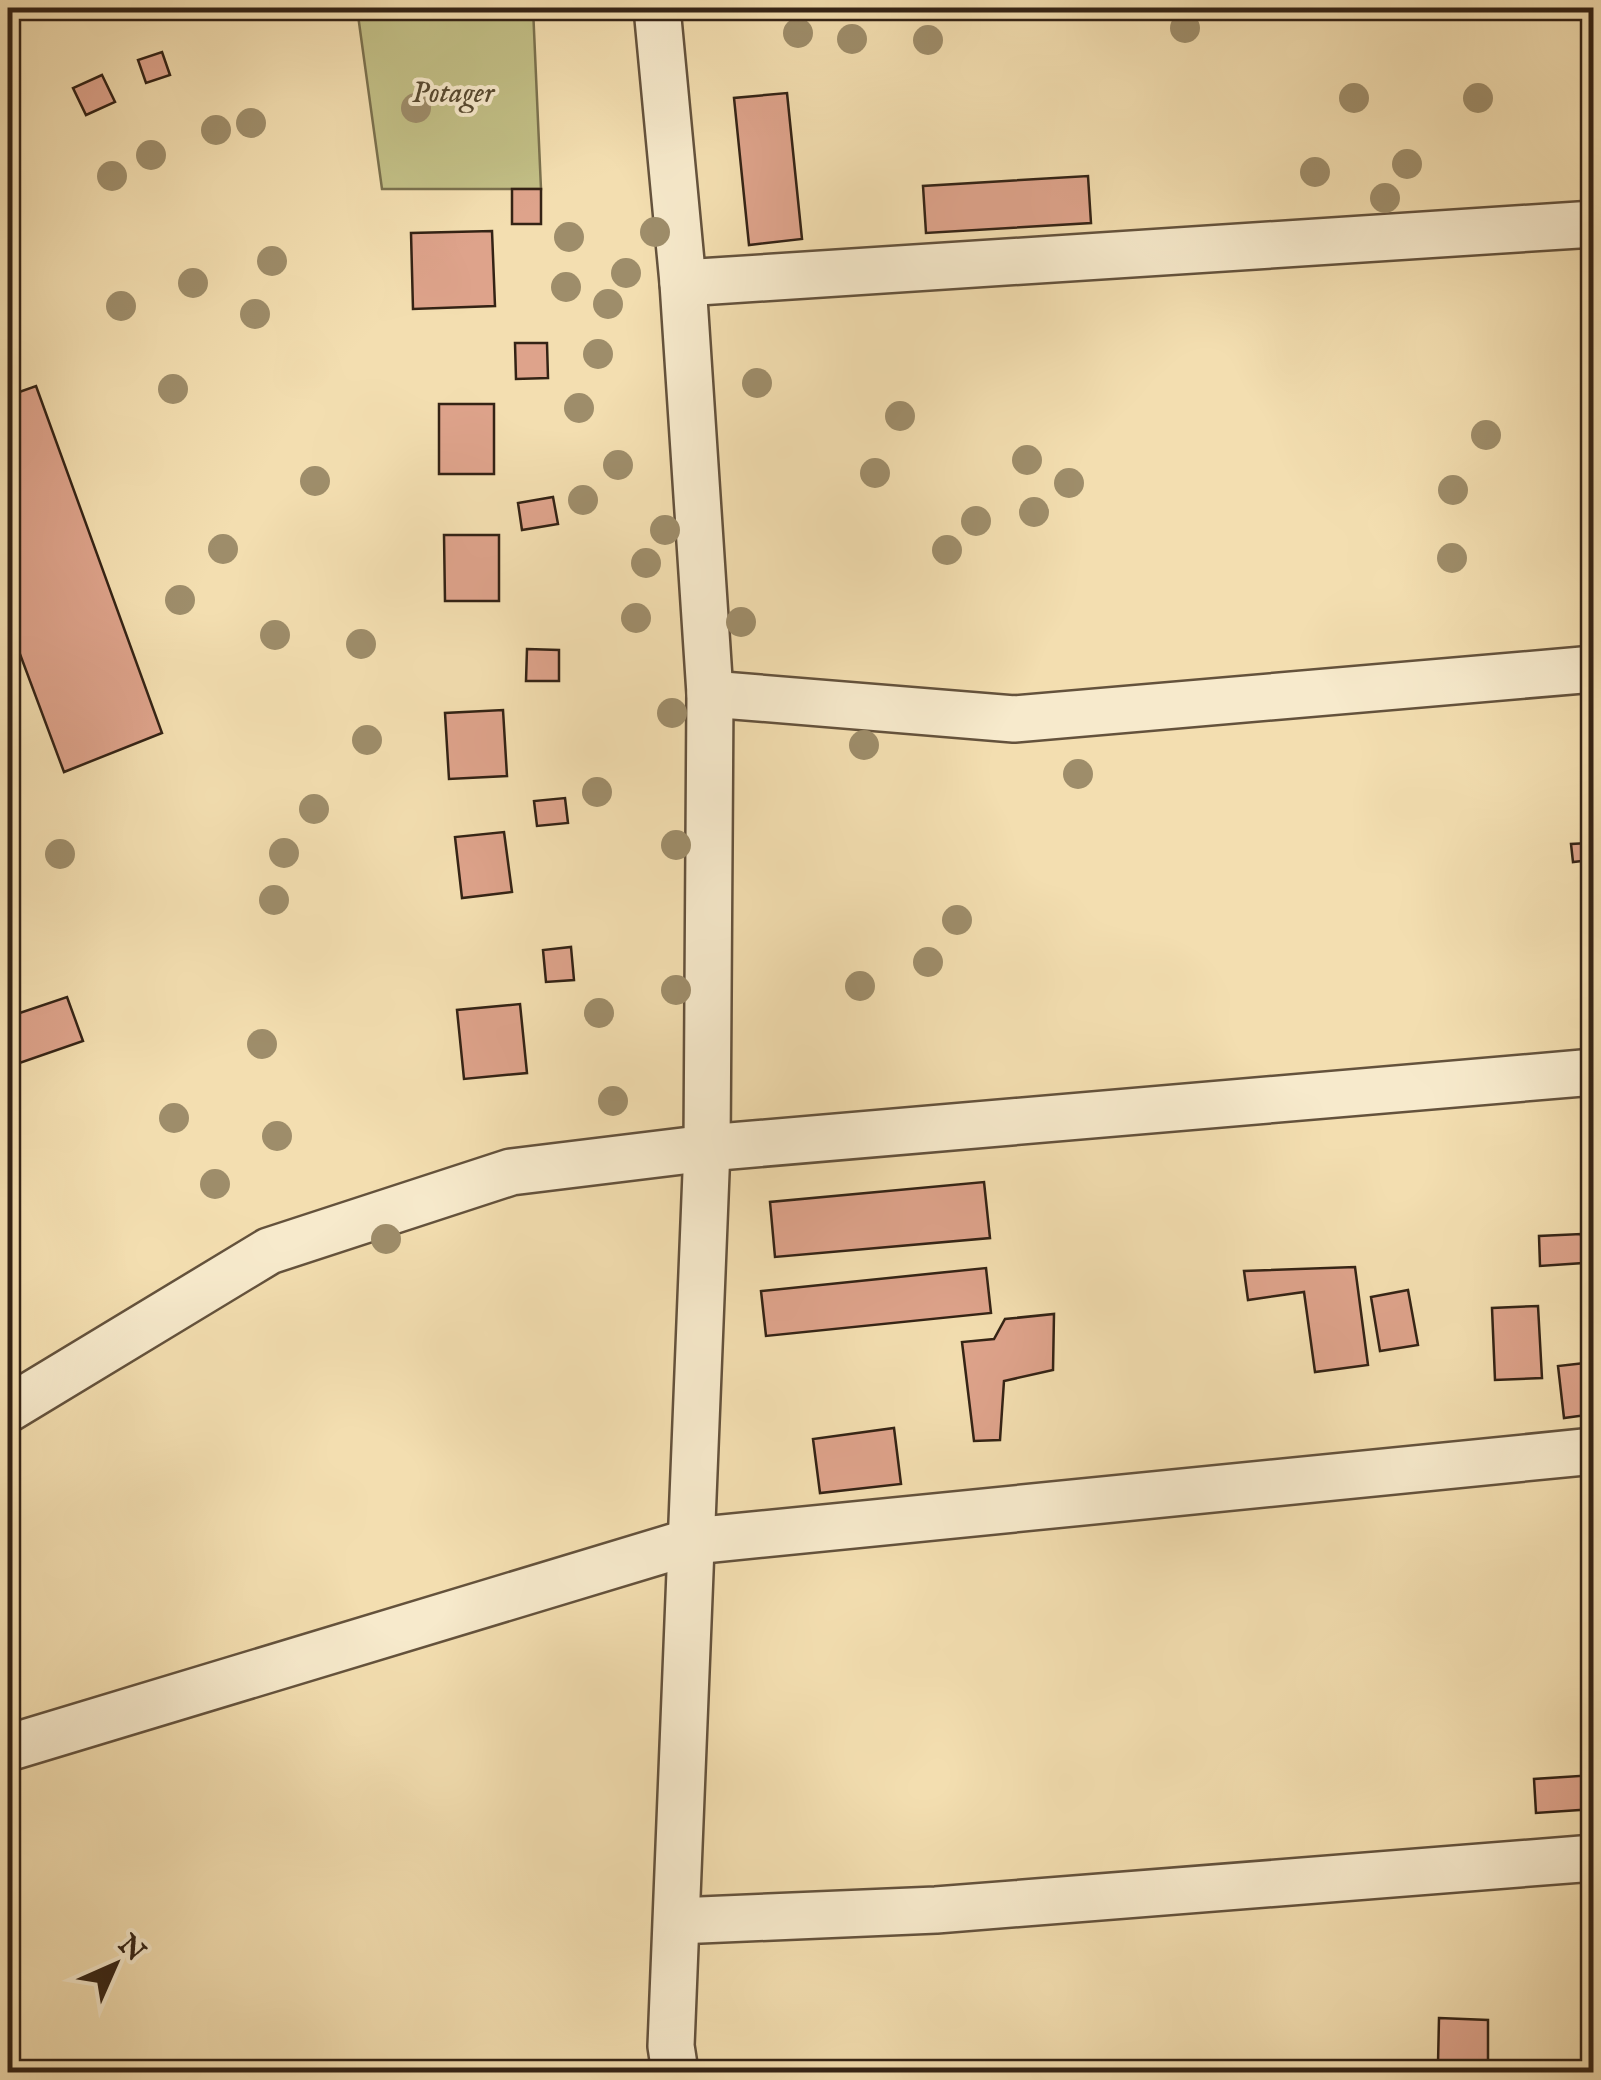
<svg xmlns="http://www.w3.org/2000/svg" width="1601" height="2080" font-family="'IM FELL English',serif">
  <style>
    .green { fill: #c2bf86; stroke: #7b714e; stroke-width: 2.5 }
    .building { fill: #dea38b; stroke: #342315; stroke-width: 2.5 }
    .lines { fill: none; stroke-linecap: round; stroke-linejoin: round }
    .street-casing { stroke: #64523c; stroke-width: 50 }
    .street { stroke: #f7eacc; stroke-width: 45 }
    .tree { fill: #9e8d6a }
    .labels { text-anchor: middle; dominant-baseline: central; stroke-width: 8; stroke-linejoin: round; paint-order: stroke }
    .park-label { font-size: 30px; font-style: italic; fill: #584a31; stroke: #f7eacc }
  </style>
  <rect width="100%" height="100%" fill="#f3deb0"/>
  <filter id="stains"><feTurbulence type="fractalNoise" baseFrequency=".002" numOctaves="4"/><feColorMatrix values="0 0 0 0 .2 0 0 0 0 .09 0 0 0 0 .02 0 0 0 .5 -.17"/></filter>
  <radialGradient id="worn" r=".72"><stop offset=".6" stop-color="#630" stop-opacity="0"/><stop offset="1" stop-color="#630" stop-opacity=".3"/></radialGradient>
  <path class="green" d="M357,8H533L541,189H382Z"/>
  <g class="building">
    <path d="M162,52L170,75L146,83L138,60Z"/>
    <path d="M102,75L115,102L86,115L73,88Z"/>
    <path d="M787,93L802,239L749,245L734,98Z"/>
    <path d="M1088,176L1091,223L926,233L923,186Z"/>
    <rect x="512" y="189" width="29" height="35"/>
    <path d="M492,231L495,306L413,309L411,233Z"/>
    <path d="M515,343H547L548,378L516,379Z"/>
    <path d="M36,386L162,733L64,772L8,622V396Z"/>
    <rect x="439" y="404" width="55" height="70"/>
    <path d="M553,497L558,524L522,530L518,503Z"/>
    <path d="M444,535H499V601H445Z"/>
    <path d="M527,649L559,650V681H526Z"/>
    <path d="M503,710L507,776L449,779L445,713Z"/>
    <path d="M565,798L568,823L537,826L534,801Z"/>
    <path d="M504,832L512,892L462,898L455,837Z"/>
    <path d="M1589,843L1591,860L1573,862L1571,844Z"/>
    <path d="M571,947L574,980L546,982L543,950Z"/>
    <path d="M67,997L83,1041L8,1067V1017Z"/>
    <path d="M520,1004L527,1073L464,1079L457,1010Z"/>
    <path d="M984,1182L990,1238L775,1257L770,1202Z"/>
    <path d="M1581,1234L1583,1263L1540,1266L1539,1236Z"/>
    <path d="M1355,1267L1368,1365L1315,1372L1304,1292L1248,1300L1244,1271Z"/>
    <path d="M986,1268L991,1313L766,1336L761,1291Z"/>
    <path d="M1408,1290L1418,1345L1380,1351L1371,1297Z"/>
    <path d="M1538,1306L1542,1378L1495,1380L1492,1308Z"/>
    <path d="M1054,1314L1053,1370L1004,1381L1000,1440L974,1441L962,1342L994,1339L1005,1319Z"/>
    <path d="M1594,1362V1414L1564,1418L1558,1366Z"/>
    <path d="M894,1428L901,1484L820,1493L813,1439Z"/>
    <path d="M1594,1775V1809L1536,1813L1534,1779Z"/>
    <path d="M1439,2018L1488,2020V2065L1438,2064Z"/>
  </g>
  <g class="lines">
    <defs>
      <g id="street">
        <path d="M657,8L683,283L710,694L707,1148L671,2046L675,2072"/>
        <path d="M683,283L1594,224"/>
        <path d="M710,694L1014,719L1594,669"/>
        <path d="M8,1409L269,1251L511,1172L707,1148L1594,1072"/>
        <path d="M8,1748L693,1541L1594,1451"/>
        <path d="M677,1921L936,1910L1594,1858"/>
      </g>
    </defs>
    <use href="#street" class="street-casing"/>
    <use href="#street" class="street"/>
  </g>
  <g class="tree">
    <circle cx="1185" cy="28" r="15"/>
    <circle cx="798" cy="33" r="15"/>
    <circle cx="852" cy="39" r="15"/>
    <circle cx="928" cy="40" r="15"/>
    <circle cx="1354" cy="98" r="15"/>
    <circle cx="1478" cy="98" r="15"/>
    <circle cx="416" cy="108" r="15"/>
    <circle cx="251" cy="123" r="15"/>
    <circle cx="216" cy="130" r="15"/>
    <circle cx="151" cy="155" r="15"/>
    <circle cx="1407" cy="164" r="15"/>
    <circle cx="1315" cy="172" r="15"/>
    <circle cx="112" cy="176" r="15"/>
    <circle cx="1385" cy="198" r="15"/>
    <circle cx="655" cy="232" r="15"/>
    <circle cx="569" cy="237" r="15"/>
    <circle cx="272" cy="261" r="15"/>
    <circle cx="626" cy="273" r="15"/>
    <circle cx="193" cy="283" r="15"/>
    <circle cx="566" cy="287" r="15"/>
    <circle cx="608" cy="304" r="15"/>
    <circle cx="121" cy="306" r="15"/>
    <circle cx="255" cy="314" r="15"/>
    <circle cx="598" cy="354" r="15"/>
    <circle cx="757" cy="383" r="15"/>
    <circle cx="173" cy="389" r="15"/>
    <circle cx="579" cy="408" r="15"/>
    <circle cx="900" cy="416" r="15"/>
    <circle cx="1486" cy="435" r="15"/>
    <circle cx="1027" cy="460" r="15"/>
    <circle cx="618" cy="465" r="15"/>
    <circle cx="875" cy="473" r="15"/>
    <circle cx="315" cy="481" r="15"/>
    <circle cx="1069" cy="483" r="15"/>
    <circle cx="1453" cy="490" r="15"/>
    <circle cx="583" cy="500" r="15"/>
    <circle cx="1034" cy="512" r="15"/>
    <circle cx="976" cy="521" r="15"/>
    <circle cx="665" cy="530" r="15"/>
    <circle cx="223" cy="549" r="15"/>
    <circle cx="947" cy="550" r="15"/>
    <circle cx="1452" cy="558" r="15"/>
    <circle cx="646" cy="563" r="15"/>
    <circle cx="180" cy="600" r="15"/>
    <circle cx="636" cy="618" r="15"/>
    <circle cx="741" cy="622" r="15"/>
    <circle cx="275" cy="635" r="15"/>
    <circle cx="361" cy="644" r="15"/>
    <circle cx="672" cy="713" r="15"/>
    <circle cx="367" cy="740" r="15"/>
    <circle cx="864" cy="745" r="15"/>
    <circle cx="1078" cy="774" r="15"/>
    <circle cx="597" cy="792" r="15"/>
    <circle cx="314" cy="809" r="15"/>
    <circle cx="676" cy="845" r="15"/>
    <circle cx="284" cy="853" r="15"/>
    <circle cx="60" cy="854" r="15"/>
    <circle cx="274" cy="900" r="15"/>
    <circle cx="957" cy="920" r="15"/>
    <circle cx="928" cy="962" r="15"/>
    <circle cx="860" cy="986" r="15"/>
    <circle cx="676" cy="990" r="15"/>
    <circle cx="599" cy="1013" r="15"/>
    <circle cx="262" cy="1044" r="15"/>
    <circle cx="613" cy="1101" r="15"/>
    <circle cx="174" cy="1118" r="15"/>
    <circle cx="277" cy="1136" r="15"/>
    <circle cx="215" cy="1184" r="15"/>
    <circle cx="386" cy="1239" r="15"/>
  </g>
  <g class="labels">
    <g class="park-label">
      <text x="453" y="94">Potager</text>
    </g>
  </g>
  <rect width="1601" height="2080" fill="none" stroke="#f3deb0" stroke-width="40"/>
  <rect x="10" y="10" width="1581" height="2060" fill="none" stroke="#342315" stroke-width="5"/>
  <rect x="20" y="20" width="1561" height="2040" fill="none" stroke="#342315" stroke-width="2.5"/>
  <g transform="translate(115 1965) rotate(45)" stroke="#f7eacc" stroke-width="8" paint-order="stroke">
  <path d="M0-8L18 38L0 25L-18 38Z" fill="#342315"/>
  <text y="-15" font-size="28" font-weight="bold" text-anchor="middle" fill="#342315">N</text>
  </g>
  <rect width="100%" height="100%" filter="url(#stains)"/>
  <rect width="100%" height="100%" fill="url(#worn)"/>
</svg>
